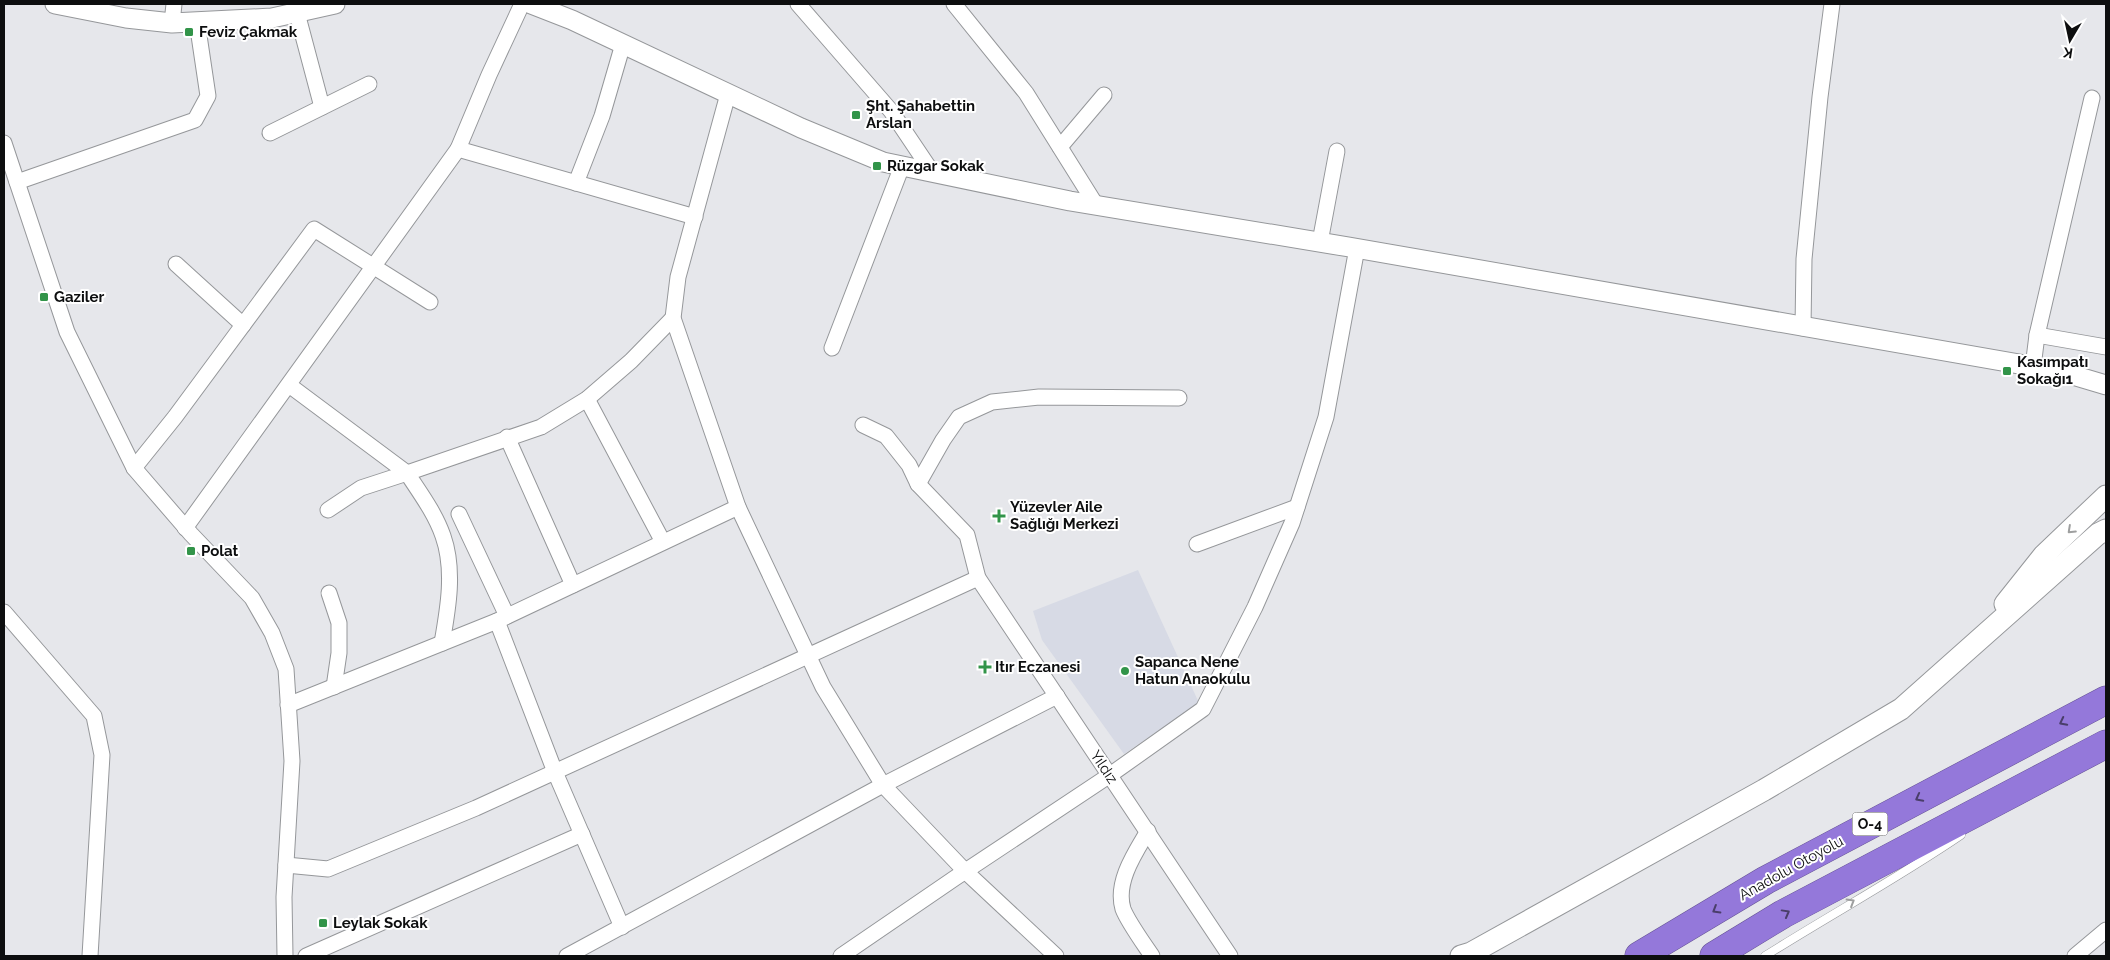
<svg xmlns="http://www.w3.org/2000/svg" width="2110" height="960" font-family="Raleway,sans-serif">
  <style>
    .built { fill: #d7dae5 }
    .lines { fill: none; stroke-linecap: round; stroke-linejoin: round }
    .service-casing { stroke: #95979a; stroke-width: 9 }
    .minor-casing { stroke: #95979a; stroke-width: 17 }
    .tertiary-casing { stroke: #95979a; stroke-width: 21 }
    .secondary-casing { stroke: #95979a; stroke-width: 23 }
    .motorway-casing { stroke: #655393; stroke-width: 29 }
    .service { stroke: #fff; stroke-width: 8 }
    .minor { stroke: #fff; stroke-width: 15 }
    .tertiary { stroke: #fff; stroke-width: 19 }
    .secondary { stroke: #fff; stroke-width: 21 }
    .motorway { stroke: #9478da; stroke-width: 28 }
    .oneway { stroke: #9e9f9f }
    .oneway2 { stroke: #4a3e6a }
    .poi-dot { fill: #329449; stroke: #fff; stroke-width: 2 }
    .labels { text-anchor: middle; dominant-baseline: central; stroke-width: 4; stroke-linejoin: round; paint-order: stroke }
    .shield { fill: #fff; stroke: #565657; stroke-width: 1 }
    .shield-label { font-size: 14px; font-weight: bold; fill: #0d0e0f }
    .poi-label { font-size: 15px; font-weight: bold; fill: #0d0e0f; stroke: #fff; text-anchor: start }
    .street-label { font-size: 15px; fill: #0d0e0f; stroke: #fff }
  </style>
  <rect width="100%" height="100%" fill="#e6e7eb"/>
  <path class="built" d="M1138,570L1199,703L1124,754L1042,640L1033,611Z"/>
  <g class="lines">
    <defs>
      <path id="service" d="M1765,956C1830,915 1898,878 1961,835"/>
      <g id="minor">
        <path d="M798,4L891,111L932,172"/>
        <path d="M954,4L1026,93L1096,205"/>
        <path d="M297,13L322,107"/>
        <path d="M172,23L174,4"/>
        <path d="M728,94L678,277L673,318L738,507L823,687L883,785L965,871L1056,956"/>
        <path d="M270,133L369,84"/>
        <path d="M4,143L67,332L134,468L191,534L252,598L272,633L286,669L292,761L284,897L285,956"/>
        <path d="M1060,147L1104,95"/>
        <path d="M458,149L489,75L522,4"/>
        <path d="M17,182L195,120L208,96L197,22"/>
        <path d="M576,183L602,116L623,44"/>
        <path d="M1320,242L1337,151"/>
        <path d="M176,264L243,325"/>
        <path d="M1803,328L1804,259L1820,97L1832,4"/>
        <path d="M2037,335L2106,347"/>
        <path d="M832,348L902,166"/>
        <path d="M2033,367L2037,335L2092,98"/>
        <path d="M289,385L407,473L361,488L328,510"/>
        <path d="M587,399L663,542"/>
        <path d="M863,425L886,436L909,465L918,484L967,535L978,578L1230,956"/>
        <path d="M507,437L573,585"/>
        <path d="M134,468L175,417L314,229L430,302"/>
        <path d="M918,484L943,440L959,417L992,402L1039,397L1179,398"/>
        <path d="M459,514L507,616"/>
        <path d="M185,528L458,149L695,217"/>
        <path d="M1197,544L1297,507"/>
        <path d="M329,593L339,623V653L334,687"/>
        <path d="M4,612L94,716L102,755L90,956"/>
        <path d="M497,621L555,772L622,927"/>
        <path d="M442,643C448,609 455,570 443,536C435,513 420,493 407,473L541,427L587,399L631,361L673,318"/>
        <path d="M288,705L497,621L738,507"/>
        <path d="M1148,831C1135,853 1115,882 1123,909C1128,922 1144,944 1152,956"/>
        <path d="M286,865L328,869L476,808L978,578"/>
        <path d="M306,956L582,834"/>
        <path d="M567,956L883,785L1057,696"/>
        <path d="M841,956L955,878L1110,775L1203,709L1255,607L1292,523L1326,417L1357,248"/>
        <path d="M2075,956L2106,930"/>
      </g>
      <g id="tertiary">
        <path d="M55,4L126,18L172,23L272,18L335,4"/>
        <path d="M531,4L572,20L801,128L883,162L1070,201L1349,247L2059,371L2106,385"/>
      </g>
      <g id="secondary">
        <path d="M2005,604L2044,555L2106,496"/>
        <path d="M1461,956L1471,953L1764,790L1901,709L2098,534L2106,530"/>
      </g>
      <g id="motorway">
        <path d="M1639,956L1766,880L2106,700"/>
        <path d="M1714,956L1783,914L2106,744"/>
      </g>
    </defs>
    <use href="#service" class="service-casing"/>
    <use href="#minor" class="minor-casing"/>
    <use href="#tertiary" class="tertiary-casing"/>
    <use href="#secondary" class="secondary-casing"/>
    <use href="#motorway" class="motorway-casing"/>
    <use href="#service" class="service"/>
    <use href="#minor" class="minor"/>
    <use href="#tertiary" class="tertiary"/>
    <use href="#secondary" class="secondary"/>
    <use href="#motorway" class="motorway"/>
  </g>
  <defs><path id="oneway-chevron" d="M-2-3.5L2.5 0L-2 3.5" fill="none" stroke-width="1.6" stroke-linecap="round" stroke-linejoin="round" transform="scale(1.25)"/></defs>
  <g class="oneway">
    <use href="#oneway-chevron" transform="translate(2071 530) rotate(137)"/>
    <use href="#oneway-chevron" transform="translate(1851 902) rotate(-31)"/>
  </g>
  <g class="oneway2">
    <use href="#oneway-chevron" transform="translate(2063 722) rotate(153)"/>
    <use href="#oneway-chevron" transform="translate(1919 798) rotate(152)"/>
    <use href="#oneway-chevron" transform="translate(1716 910) rotate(149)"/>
    <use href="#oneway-chevron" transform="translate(1786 913) rotate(-29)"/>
  </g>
  <g class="poi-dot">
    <rect x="184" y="27" width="10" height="10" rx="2.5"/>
    <rect x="851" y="110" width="10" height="10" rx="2.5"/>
    <rect x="872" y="161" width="10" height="10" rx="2.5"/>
    <rect x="39" y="292" width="10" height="10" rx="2.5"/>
    <rect x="2002" y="366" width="10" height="10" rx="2.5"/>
    <path d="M996.5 508.5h5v5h5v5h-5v5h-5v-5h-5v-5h5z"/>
    <rect x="186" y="546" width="10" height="10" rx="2.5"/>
    <path d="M982.5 659.5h5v5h5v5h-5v5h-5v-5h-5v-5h5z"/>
    <circle cx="1125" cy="671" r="5"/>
    <rect x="318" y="918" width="10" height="10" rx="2.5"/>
  </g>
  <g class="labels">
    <rect class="shield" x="1852.5" y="812.5" width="35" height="23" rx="4"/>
    <g class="shield-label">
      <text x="1870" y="824">O-4</text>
    </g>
    <g class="poi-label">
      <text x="199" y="32">Feviz Çakmak</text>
      <text x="866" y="106">Şht. Şahabettin<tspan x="866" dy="17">Arslan</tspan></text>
      <text x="887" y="166">Rüzgar Sokak</text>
      <text x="54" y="297">Gaziler</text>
      <text x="2017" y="362">Kasımpatı<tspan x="2017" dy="17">Sokağı1</tspan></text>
      <text x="1010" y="507">Yüzevler Aile<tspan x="1010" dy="17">Sağlığı Merkezi</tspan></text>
      <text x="201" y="551">Polat</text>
      <text x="1135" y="662">Sapanca Nene<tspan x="1135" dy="17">Hatun Anaokulu</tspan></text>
      <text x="995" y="667">Itır Eczanesi</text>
      <text x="333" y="923">Leylak Sokak</text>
    </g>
    <g class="street-label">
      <text transform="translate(1104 767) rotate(56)">Yıldız</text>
      <text transform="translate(1791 868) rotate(-29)">Anadolu Otoyolu</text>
    </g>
  </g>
  <rect width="2110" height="960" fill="none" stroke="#0d0e0f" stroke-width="10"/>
  <g transform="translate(2070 40) rotate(189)" stroke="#ffffff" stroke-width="4" paint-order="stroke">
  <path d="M0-4L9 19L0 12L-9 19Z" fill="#0d0e0f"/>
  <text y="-8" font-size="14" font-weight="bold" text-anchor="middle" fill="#0d0e0f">K</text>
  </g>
</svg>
